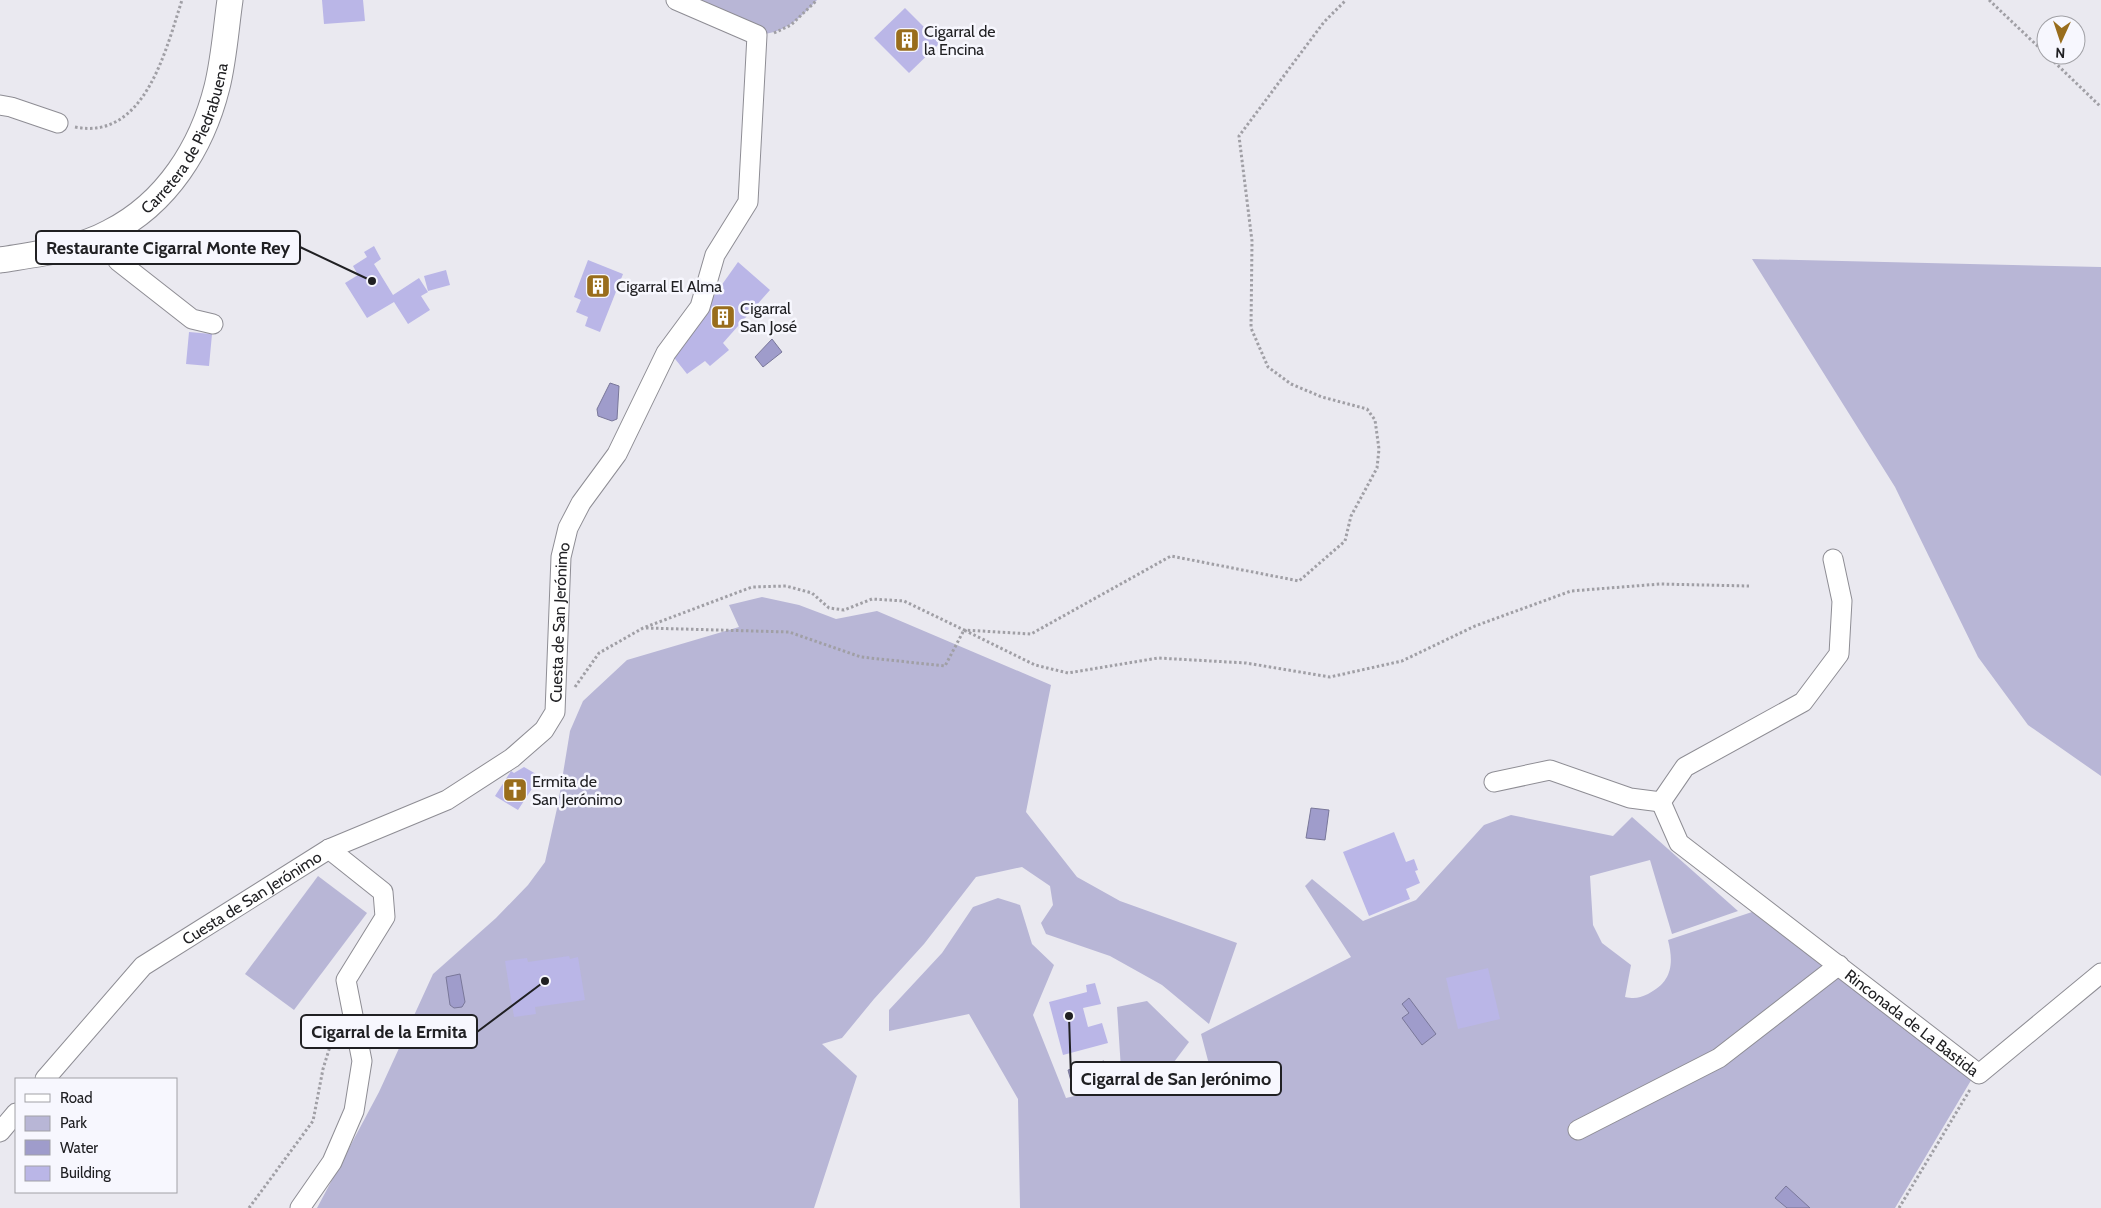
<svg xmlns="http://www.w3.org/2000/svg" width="2101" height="1208" font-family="Cabin,sans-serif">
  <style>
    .green { fill: #b8b6d6 }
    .water { fill: #9f9ccb; stroke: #797799 }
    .building { fill: #bab6e7 }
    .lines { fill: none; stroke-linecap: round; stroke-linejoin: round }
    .minor-casing { stroke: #8e8d94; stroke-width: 21 }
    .major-casing { stroke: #8e8d94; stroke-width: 27 }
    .path { stroke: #a09fa5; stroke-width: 3; stroke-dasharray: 2.5 2.5; stroke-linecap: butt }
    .minor { stroke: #fff; stroke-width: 19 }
    .major { stroke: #fff; stroke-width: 25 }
    .labels { text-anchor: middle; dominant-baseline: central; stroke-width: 5; stroke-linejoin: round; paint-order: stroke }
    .poi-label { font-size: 16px; fill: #202023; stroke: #f7f7fe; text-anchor: start }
    .street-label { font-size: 16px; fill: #202023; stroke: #f7f7fe }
    .leader { fill: none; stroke: #202023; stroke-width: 2 }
    .callout-dot { fill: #202023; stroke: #f7f7fe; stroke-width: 2 }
    .callout { fill: #f7f7fe; stroke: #202023; stroke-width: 2 }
    .callout-label { font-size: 18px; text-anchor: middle; font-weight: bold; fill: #202023 }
  </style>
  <rect width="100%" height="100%" fill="#eae9f0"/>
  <g class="green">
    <path d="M676,0H817C799,19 785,33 757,35Z"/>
    <path d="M1752,259L2101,267V776L2028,725L1978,657L1895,487Z"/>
    <path d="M762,597L799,605L836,619L877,611L1051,685L1026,812L1077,877L1120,901L1237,943L1209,1024L1162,985L1110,956L1046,934L1041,923L1053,905L1050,886L1022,867L976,877L924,944L874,999L842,1038L822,1044L857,1076L814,1208H317L379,1092L433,974L496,918L528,885L545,862L558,804L570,731L583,701L627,660L739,627L729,605Z"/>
    <path d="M1511,815L1613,836L1632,817L1738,911L1672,934L1650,860L1590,876L1593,925L1602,943L1631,965L1625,997C1635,999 1639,998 1648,994C1672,982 1674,964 1668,940L1752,912L1973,1077L1895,1208H1020L1018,1099L969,1014L889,1031V1010L942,953L973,907L998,898L1020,905L1032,944L1054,965L1033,1015L1066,1098L1122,1085L1117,1007L1147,1001L1189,1042L1159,1082L1184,1095L1215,1087L1201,1034L1351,957L1305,886L1312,879L1363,921L1416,900L1484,825Z"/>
    <path d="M318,876L367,913L294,1010L245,974Z"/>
  </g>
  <g class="water">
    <path d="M772,339L782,352L763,367L755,357Z"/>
    <path d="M610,383L619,386L617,419L612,421L598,416L597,409Z"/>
    <path d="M1311,808L1329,810L1325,840L1306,838Z"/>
    <path d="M460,974L465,1002L462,1007L454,1008L450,1005L446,977Z"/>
    <path d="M1409,998L1436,1034L1422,1045L1402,1018L1409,1013L1402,1004Z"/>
    <path d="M1104,1061L1107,1077L1072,1085L1068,1070Z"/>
    <path d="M1786,1186L1810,1208H1787L1775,1198Z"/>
  </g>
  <g class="building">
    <path d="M322,0H363L365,21L324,24Z"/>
    <path d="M905,8L940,43L909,73L874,38Z"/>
    <path d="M374,246L381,259L374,264L393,295L419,278L428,292L421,296L430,310L408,324L394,302L367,318L345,283L358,275L353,266L367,257L364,252Z"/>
    <path d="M588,260L623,274L600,332L585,326L588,317L576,312L581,300L574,297Z"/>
    <path d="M738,262L770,290L723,343L729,350L710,366L705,361L687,374L672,355Z"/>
    <path d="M446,270L450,285L428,291L424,276Z"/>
    <path d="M189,332L212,334L209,366L186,364Z"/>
    <path d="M524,767L536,774L531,782L535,784L518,810L495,796L511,771L514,773Z"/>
    <path d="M1394,832L1406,862L1414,859L1418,870L1415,871L1420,883L1406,889L1410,899L1369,916L1343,852Z"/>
    <path d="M569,956L570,959L578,957L585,1000L535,1007L536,1014L514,1017L505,961L527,958L528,962Z"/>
    <path d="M1488,968L1500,1019L1458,1029L1446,978Z"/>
    <path d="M1095,983L1101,1004L1083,1008L1088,1027L1102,1023L1108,1043L1063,1055L1049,1002L1087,992L1086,985Z"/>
  </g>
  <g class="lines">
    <defs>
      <g id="minor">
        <path d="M0,105L11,107L58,123"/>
        <path d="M118,261L192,319L213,324"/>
        <path d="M1494,782L1550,770L1630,798L1661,802"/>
        <path id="s1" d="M1661,802L1679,843L1979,1074L2101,973"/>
        <path d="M1661,802L1685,767L1803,702L1839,654L1842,601L1833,559"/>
        <path id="s2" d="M45,1079L143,966L329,849L447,800L512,758L544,730L555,712L561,557L568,528L581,503L617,454L666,353L700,307L715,255L748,202L757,35L676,0"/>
        <path d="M1578,1130L1719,1058L1839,965"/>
        <path d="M0,1132L16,1113"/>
        <path d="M300,1208L332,1162L354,1111L362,1061L346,980L385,917L383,892L329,849"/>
      </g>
      <g id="major">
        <path id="s3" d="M0,260C37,254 77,250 110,232C167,203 202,147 217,87C224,59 226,28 230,0"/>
      </g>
    </defs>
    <use href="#minor" class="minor-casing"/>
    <use href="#major" class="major-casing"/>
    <g class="path">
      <path d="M1989,0L2046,54"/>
      <path d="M774,33L791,25L817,0"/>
      <path d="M2047,55L2101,107"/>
      <path d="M75,127C145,141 166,49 182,0"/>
      <path d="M646,628L789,632L861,657L945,666L964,630L1035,665L1068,673L1158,658L1246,663L1330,677L1402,661L1475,626L1571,591L1660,584L1749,586"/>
      <path d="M575,687L599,653L643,628L752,587L786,586L812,593L829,608L844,610L872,599L904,601L964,630L1031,634L1171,556L1299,581L1345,541L1351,516L1377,468L1379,449L1375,420L1367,409L1322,397L1291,384L1268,367L1251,328L1252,241L1239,136L1324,22L1346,0"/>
      <path d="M249,1208L313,1121L323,1069L336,1027"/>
      <path d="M1899,1208L1971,1088"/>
    </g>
    <use href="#minor" class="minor"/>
    <use href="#major" class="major"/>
  </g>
  <defs>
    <symbol id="building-square" viewBox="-11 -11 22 22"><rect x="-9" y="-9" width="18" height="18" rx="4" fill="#996d1c" stroke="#f7f7fe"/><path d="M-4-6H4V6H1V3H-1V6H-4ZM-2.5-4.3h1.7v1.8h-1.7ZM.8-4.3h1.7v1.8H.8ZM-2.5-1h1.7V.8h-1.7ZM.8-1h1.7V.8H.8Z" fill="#fff"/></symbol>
    <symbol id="church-square" viewBox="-11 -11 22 22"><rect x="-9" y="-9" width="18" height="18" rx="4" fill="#996d1c" stroke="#f7f7fe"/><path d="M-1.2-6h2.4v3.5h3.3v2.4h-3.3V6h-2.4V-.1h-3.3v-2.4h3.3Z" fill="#fff"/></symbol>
  </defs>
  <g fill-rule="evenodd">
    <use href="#building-square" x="893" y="26" width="28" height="28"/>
    <use href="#building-square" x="584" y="272" width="28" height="28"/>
    <use href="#building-square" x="709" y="303" width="28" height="28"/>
    <use href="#church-square" x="501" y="776" width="28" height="28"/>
  </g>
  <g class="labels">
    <g class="poi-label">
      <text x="924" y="31">Cigarral de<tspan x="924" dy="18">la Encina</tspan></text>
      <text x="616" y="286">Cigarral El Alma</text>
      <text x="740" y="308">Cigarral<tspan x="740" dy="18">San José</tspan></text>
      <text x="532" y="781">Ermita de<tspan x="532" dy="18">San Jerónimo</tspan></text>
    </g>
    <g class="street-label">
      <text stroke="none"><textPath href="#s3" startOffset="239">Carretera de Piedrabuena</textPath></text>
      <text stroke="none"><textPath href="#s2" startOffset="728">Cuesta de San Jerónimo</textPath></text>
      <text stroke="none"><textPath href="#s2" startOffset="278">Cuesta de San Jerónimo</textPath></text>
      <text stroke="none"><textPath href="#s1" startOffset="339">Rinconada de La Bastida</textPath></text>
    </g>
  </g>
  <path class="leader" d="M372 281L300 247M545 981L477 1032M1069 1016L1071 1078"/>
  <g class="callout-dot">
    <circle cx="372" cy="281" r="5"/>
    <circle cx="545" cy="981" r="5"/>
    <circle cx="1069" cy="1016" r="5"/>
  </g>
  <g class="callout">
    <rect x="36" y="231" width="264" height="33" rx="5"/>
    <rect x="301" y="1015" width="176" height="33" rx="5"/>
    <rect x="1071" y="1062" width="210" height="33" rx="5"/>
  </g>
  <g class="callout-label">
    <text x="168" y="254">Restaurante Cigarral Monte Rey</text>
    <text x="389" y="1038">Cigarral de la Ermita</text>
    <text x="1176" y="1085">Cigarral de San Jerónimo</text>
  </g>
  <rect x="15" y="1078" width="162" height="115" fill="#f7f7fe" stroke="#a1a1a6"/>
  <rect x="25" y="1094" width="25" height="8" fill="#ffffff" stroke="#a1a1a6"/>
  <text x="60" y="1103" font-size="15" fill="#202023">Road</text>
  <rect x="25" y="1116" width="25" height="15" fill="#b8b6d6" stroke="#a1a1a6"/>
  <text x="60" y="1128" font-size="15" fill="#202023">Park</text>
  <rect x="25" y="1140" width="25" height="15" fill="#9f9ccb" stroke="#a1a1a6"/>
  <text x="60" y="1153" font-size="15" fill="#202023">Water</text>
  <rect x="25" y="1166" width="25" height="15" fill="#bab6e7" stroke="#a1a1a6"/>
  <text x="60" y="1178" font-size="15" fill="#202023">Building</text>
  <g transform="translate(2061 40) rotate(183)"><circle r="24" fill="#f7f7fe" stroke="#a1a1a6"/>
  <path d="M0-4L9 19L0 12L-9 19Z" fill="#996d1c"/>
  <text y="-8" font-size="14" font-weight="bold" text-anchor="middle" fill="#202023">N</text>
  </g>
</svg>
